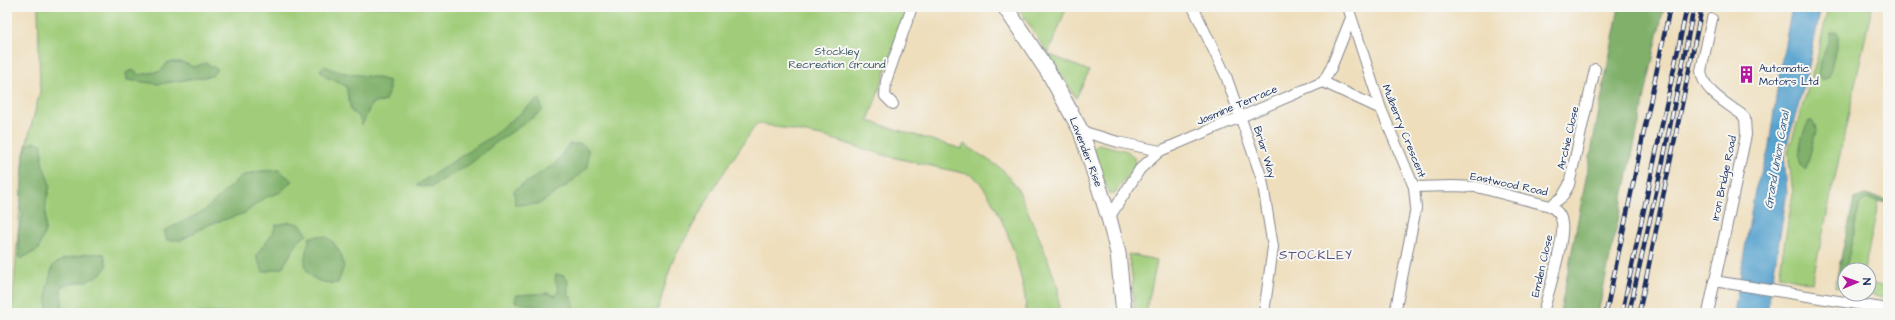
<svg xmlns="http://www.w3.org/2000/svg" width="1895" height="320" font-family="'Architects Daughter',sans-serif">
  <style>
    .green { fill: #a1cd7a; stroke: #5e7e6c }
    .forest { fill: #80b06a; stroke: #4e7064 }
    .water { fill: #56a2ce; stroke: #386896 }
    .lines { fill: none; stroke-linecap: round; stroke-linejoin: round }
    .street-casing { stroke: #84868d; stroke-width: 12 }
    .secondary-casing { stroke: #84868d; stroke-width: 17 }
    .street { stroke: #fff; stroke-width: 10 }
    .secondary { stroke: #fff; stroke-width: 15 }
    .rail-casing { stroke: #1b2f5e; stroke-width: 4.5 }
    .rail { stroke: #f6f6f2; stroke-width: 3; stroke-dasharray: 9; stroke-linecap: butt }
    .labels { text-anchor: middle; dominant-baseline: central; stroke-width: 4; stroke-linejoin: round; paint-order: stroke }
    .park-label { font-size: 11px; fill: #3c5665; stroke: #f6f6f2 }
    .poi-label { font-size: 11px; fill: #1b2f5e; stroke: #f6f6f2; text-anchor: start }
    .street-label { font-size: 11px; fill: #1b2f5e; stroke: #f6f6f2 }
    .water-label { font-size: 12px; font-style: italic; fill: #305785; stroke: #f6f6f2 }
    .quarter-label { font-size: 13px; letter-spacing: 1px; fill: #5d5380; stroke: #f6f6f2 }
  </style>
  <rect width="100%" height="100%" fill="#f6f6f2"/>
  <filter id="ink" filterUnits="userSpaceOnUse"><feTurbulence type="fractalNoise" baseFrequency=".025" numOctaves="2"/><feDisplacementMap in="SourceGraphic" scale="8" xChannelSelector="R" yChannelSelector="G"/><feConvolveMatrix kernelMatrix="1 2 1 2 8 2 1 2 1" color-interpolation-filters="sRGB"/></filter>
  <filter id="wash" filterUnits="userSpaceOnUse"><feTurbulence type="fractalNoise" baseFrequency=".012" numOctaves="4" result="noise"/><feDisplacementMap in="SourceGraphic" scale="16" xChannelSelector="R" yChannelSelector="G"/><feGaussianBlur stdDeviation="0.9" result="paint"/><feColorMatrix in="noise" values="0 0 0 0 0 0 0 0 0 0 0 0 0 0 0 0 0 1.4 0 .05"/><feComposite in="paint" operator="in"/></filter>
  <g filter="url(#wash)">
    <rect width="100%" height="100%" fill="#eedebc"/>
    <g class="green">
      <path d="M38,7H621L646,9L648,7H908L868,121L962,149L964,144L1002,169L1018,189L1042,244L1058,288L1059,313H1026C1027,280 999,196 972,175L887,156L826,137L757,123L718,181L672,262L657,313H12L24,154L40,92Z"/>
      <path d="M1018,7H1067L1048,54L1089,71L1076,98Z"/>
      <path d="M1828,7H1872L1812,283L1779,276L1793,193L1788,152L1817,59Z"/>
      <path d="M1099,144L1127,151L1134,157L1135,165L1114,194H1109L1093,150L1097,145Z"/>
      <path d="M1860,197L1879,201L1864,270H1845V289L1835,287L1854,200Z"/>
      <path d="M1128,254L1157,260L1146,313H1134L1132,276Z"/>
      <path d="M1869,283L1888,287V298L1869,294Z"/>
    </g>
    <g class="forest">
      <path d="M1619,7H1664L1598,313H1560Z"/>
      <path d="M1837,32L1839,36L1829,76L1823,80L1818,75L1819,68L1831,33Z"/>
      <path d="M168,62H182L193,67L206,63L217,69L212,76L158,84L127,80L126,73L133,70L139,75L161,71Z"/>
      <path d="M324,66C347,77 365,73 389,81V92L384,102L372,103L362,125L359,117L351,111L346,86L326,77L320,70Z"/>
      <path d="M540,99L542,111L493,145L470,164L433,186L422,187L417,185L492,136L534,102Z"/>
      <path d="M1809,121H1812L1815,125L1816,131L1806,170L1800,165C1798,150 1801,135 1809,121Z"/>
      <path d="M34,142L42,144V162L50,185L46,202L45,231L38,250L20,259L18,234L23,214L20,209L24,154L27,145Z"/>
      <path d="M569,144H582L588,149V167L569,184L539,204L515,205L514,190L555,164Z"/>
      <path d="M279,170L292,181L281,192L264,198L245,213L208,225L181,240H167L164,231L204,211L241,176L260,171Z"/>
      <path d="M1864,195L1888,200V203L1867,199L1860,203L1844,278L1837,277L1854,200Z"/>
      <path d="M291,222L301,225L307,234L298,242L282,268L263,272L256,256C263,244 272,238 276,225Z"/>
      <path d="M318,236L327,237L333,242L341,254L344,266L338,283C324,284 306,280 305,262C304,255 308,245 310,237Z"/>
      <path d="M86,254H104L107,266C98,282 78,282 61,286L62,304L65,313H47V288L53,265L64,259Z"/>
      <path d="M556,274L564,276L568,281V294L574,302L573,309H546L515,302L516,295L548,293L556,296L559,289L555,280Z"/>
    </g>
    <path class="water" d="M1792,7H1821L1807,75L1784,154L1787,193L1767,313H1734L1755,190L1768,152L1780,70Z"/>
  </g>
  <g filter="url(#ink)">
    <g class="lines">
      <defs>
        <g id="street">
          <path d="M1193,7L1226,76L1262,179L1273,247L1264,313"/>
          <path d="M1348,7L1381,109L1414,187L1416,208L1395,313"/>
          <path d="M1323,82L1381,109"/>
          <path d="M893,104L885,96L886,81L912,7"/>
          <path d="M1081,131L1118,142L1160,151"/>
          <path d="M1414,187L1452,186L1477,187L1550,206C1557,211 1561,214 1562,223C1565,240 1548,293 1543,313"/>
          <path d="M1550,206L1562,197L1569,185L1595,69"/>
          <path d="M1109,218L1140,169L1160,151L1323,82L1331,68L1351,18"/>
          <path d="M1714,281L1888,309"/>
          <path d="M1708,313L1746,135L1745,118L1741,114C1726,103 1703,91 1701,71L1712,19"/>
        </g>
        <path id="secondary" d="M1005,7L1049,73L1081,131L1109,218L1118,253L1124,313"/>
      </defs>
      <use href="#street" class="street-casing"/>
      <use href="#secondary" class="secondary-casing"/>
      <use href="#street" class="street"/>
      <use href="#secondary" class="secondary"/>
      <defs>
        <g id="rail">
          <path d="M1606,313L1670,7"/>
          <path d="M1622,313L1687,7"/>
          <path d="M1629,313L1663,161L1694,7"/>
          <path d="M1639,313L1702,7"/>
        </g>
      </defs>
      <use href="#rail" class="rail-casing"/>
      <use href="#rail" class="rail"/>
    </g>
  </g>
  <defs>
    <symbol id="building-bare" viewBox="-9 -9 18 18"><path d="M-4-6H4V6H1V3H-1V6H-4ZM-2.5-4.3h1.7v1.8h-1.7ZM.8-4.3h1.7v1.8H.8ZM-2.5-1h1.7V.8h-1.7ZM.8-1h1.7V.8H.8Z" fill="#b5179e" stroke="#f6f6f2" stroke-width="2.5" paint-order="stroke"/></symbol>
  </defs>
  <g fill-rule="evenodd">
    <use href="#building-bare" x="1734" y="62" width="25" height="25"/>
  </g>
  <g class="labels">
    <g class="park-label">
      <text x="837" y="51">Stockley<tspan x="837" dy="13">Recreation Ground</tspan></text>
    </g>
    <g class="poi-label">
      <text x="1759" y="68">Automatic<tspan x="1759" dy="13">Motors Ltd</tspan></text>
    </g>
    <g class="street-label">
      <text transform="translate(1237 105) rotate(-23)">Jasmine Terrace</text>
      <text transform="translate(1404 131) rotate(68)">Mulberry Crescent</text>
      <text transform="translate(1568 138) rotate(-77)">Archie Close</text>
      <text transform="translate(1086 152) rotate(69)">Lavender Rise</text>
      <text transform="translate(1265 152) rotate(73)">Briar Way</text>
      <text transform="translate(1724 178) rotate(-78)">Iron Bridge Road</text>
      <text transform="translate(1509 184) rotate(12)">Eastwood Road</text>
      <text transform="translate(1542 266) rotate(-77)">Emden Close</text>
    </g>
    <g class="water-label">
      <text transform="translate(1777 160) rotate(-80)">Grand Union Canal</text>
    </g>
    <g class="quarter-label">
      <text x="1316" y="255">STOCKLEY</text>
    </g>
  </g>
  <rect width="1895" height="320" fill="none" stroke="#f6f6f2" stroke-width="24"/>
  <g transform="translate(1857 282) rotate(88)"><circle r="19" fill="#f6f6f2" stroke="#9ea6b7"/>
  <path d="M0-3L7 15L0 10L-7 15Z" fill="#b5179e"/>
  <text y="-6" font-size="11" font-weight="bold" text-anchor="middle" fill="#1b2f5e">N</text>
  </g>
</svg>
